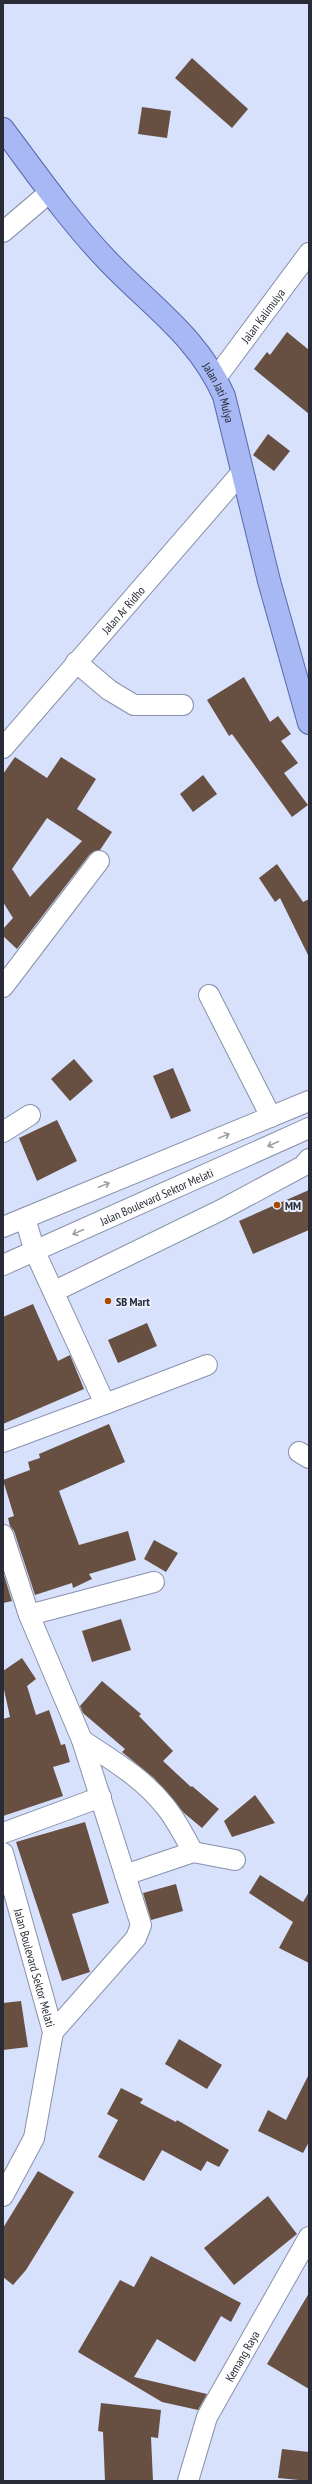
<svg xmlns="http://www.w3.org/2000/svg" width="312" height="2484" font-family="'PT Sans Narrow',sans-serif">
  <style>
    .building { fill: #674f42; fill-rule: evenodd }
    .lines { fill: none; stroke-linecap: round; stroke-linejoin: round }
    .minor-casing { stroke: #8991aa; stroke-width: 22 }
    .major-casing { stroke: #5668ac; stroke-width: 24 }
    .minor { stroke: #fff; stroke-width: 20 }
    .major { stroke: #a8b8f4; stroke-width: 22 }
    .oneway { stroke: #9fa0a5 }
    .poi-dot { fill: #ab4b00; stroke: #e8eeff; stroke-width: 1.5 }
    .labels { text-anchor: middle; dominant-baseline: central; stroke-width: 4; stroke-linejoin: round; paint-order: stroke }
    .street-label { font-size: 12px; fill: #292c36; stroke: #e8eeff }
    .poi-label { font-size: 12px; font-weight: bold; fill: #292c36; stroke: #e8eeff; text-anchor: start }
  </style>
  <rect width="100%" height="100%" fill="#d7e1fc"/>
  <g class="building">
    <path d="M192,58L248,109L232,128L175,78Z"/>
    <path d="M142,107L171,111L167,138L138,134Z"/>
    <path d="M287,332L309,350V414L254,369L267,352L270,355Z"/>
    <path d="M268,434L290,451L274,471L253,455Z"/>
    <path d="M244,677L270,722L278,716L291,734L281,741L298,763L284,773L308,805L292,817L232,734L229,736L207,700Z"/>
    <path d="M15,757L47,778L61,757L96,779L77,809L112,832L100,850L90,854L17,949L3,936V929L13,918L3,902V774ZM47,818L82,841L30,897L12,869Z"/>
    <path d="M203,775L217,794L193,812L180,794Z"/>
    <path d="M277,864L303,902L309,899V957L280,898L275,902L259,878Z"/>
    <path d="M74,1059L93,1081L70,1101L51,1079Z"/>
    <path d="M173,1068L191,1111L171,1119L153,1076Z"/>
    <path d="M57,1120L77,1161L37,1181L19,1138Z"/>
    <path d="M309,1190V1230L253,1254L239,1221Z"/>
    <path d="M33,1304L58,1361L70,1355L84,1389L3,1424V1317Z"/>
    <path d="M147,1323L157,1346L118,1363L108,1340Z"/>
    <path d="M109,1424L125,1462L59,1491L79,1545L128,1531L136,1560L89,1574L92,1579L73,1588L72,1583L35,1595L14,1531L10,1526L8,1518L14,1516L3,1480L30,1470L28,1462L40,1458L39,1454Z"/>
    <path d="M154,1540L178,1553L166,1572L144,1559Z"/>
    <path d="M3,1572L12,1601L3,1603Z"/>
    <path d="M121,1619L131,1650L92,1662L82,1631Z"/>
    <path d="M22,1658L36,1679L27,1686L36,1715L49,1710L61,1745L65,1744L70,1762L53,1767L63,1796L3,1816V1719L10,1717L3,1685V1671Z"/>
    <path d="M102,1681L141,1714L139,1716L173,1751L163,1761L191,1787L192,1786L219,1809L202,1828L184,1813L154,1778L122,1752L125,1749L83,1713L80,1706Z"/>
    <path d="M255,1795L275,1823L232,1837L224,1821Z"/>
    <path d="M85,1822L109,1903L72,1914L90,1972L62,1981L16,1842Z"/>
    <path d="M260,1875L303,1902L309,1892V1963L279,1948L293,1922L249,1893Z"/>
    <path d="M176,1884L183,1911L151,1920L143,1893Z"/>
    <path d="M21,2001L28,2047L3,2050V2003Z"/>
    <path d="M179,2039L222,2065L207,2089L165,2064Z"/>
    <path d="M309,2074V2142L303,2153L258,2131L268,2110L286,2120Z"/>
    <path d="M121,2088L143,2099L140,2103L176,2122L177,2120L229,2150L219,2167L207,2161L201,2171L162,2150L144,2181L98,2157L118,2120L107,2114Z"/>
    <path d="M38,2171L74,2192L26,2270L13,2285L3,2277V2228Z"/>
    <path d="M268,2196L297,2234L234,2285L204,2248Z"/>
    <path d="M151,2256L241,2303L231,2322L221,2316L195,2362L157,2339L134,2377L207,2394L198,2410L162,2402L78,2352L120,2280L134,2287Z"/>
    <path d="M309,2293V2389L267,2364Z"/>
    <path d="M101,2403L161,2410L158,2438L151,2437L153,2481H105L103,2432L98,2431Z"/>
    <path d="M282,2449L309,2452V2481L278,2478Z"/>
  </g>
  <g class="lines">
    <defs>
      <g id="minor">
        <path d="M3,232L50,192"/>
        <path id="s1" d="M216,378L309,253"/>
        <path d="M76,662L109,690L134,705H183"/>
        <path id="s2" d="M3,748L242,472"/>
        <path d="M3,987L99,861"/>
        <path d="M209,995L271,1117"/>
        <path d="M3,1132L30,1115"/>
        <path d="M3,1227L309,1101"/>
        <path id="s3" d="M3,1265L309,1128"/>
        <path d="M55,1291L221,1210L303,1166L309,1159"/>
        <path d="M105,1404L207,1365"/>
        <path d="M3,1442L105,1404L35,1252L25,1218"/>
        <path d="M299,1452L309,1458"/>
        <path d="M3,1535L29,1615L82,1740L141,1925L136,1938L53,2032"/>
        <path d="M29,1615L154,1582"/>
        <path d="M82,1740C110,1759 143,1778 164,1805C176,1819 184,1836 193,1852"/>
        <path d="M3,1833L101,1797"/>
        <path id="s4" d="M3,1853L53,2032L34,2138L3,2196"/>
        <path d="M125,1875L193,1852L235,1860"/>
        <path id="s5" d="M188,2481L207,2417L309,2237"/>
      </g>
      <g id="major">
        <path id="s6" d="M3,129C36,173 68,219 106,259C149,305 198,336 224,396L269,581L309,723"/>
      </g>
    </defs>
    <use href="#minor" class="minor-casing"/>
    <use href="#major" class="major-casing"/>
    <use href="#minor" class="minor"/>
    <use href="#major" class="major"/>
  </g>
  <defs><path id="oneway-shaft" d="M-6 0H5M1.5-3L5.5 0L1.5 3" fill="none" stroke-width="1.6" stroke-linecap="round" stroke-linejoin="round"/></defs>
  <g class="oneway">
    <use href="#oneway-shaft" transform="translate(224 1136) rotate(-22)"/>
    <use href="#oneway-shaft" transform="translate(273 1144) rotate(156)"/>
    <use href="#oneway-shaft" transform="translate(104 1185) rotate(-22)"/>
    <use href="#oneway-shaft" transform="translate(78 1232) rotate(155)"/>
  </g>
  <g class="poi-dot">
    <circle cx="277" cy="1205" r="4"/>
    <circle cx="108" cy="1301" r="4"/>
  </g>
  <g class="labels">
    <g class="street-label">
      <text stroke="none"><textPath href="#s1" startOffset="78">Jalan Kalimulya</textPath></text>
      <text stroke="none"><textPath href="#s6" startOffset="343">Jalan Jati Mulya</textPath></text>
      <text stroke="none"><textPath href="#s2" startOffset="183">Jalan Ar Ridho</textPath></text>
      <text stroke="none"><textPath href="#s3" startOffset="168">Jalan Boulevard Sektor Melati</textPath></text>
      <text stroke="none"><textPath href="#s4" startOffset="119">Jalan Boulevard Sektor Melati</textPath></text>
      <text stroke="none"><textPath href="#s5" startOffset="137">Kemang Raya</textPath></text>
    </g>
    <g class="poi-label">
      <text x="285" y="1205">MM</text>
      <text x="116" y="1301">SB Mart</text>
    </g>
  </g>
  <rect width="312" height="2484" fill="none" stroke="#292c36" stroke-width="8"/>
</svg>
